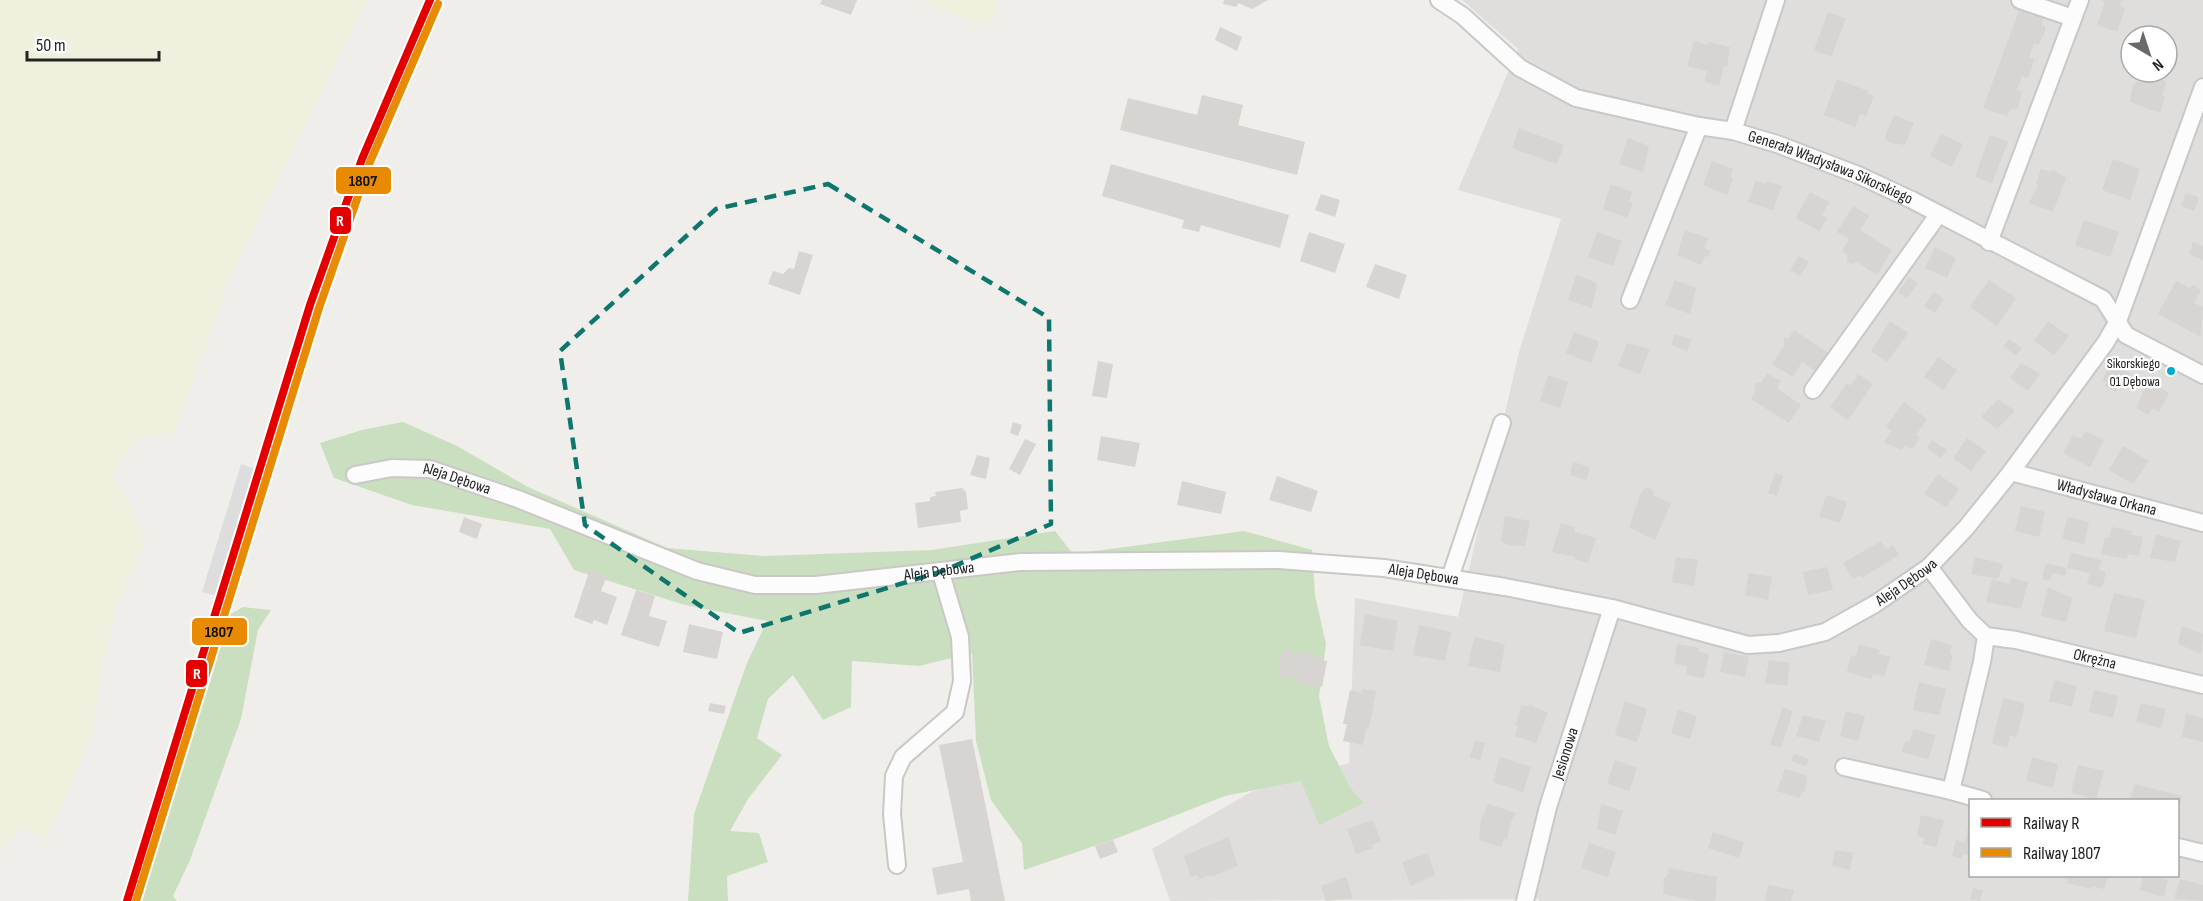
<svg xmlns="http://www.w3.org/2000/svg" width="2203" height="901" font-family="'Sofia Sans Condensed',sans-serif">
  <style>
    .residential { fill: #dfdedc; fill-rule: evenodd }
    .farmland { fill: #eff0dd }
    .forest { fill: #cadfbf }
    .pier { fill: #dedddd }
    .building { fill: #d7d4d1 }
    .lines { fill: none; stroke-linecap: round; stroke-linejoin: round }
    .street-casing { stroke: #c9c8c6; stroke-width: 20 }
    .street { stroke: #fdfcfc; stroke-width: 16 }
    .rail-1-casing { stroke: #fff; stroke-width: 12 }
    .rail-2-casing { stroke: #fff; stroke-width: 12 }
    .rail-1 { stroke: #e50000; stroke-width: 8 }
    .rail-2 { stroke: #e98a03; stroke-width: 8 }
    .marked { fill: none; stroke: #0f766e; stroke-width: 4.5; stroke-dasharray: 12 8; stroke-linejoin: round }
    .bus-dot { fill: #00a9ce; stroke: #fff; stroke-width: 2 }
    .labels { text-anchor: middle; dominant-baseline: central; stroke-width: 4.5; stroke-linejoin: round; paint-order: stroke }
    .bus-label { font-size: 14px; fill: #222; stroke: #fff; text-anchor: end }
    .street-label { font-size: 16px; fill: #222; stroke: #fff }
    .line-badge { stroke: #fff; stroke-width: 2 }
    .badge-label { font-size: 16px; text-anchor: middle; font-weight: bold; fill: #fff }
    .pale-badge-label { font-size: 16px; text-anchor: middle; font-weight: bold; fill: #111 }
  </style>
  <rect width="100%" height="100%" fill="#f0eeea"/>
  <path class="residential" d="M1462,0H2203V901H1539V899L1170,901L1152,849L1251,792L1349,763L1355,598L1458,617L1519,352L1561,219L1458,190L1518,49ZM2131,36H2167V72H2131ZM1970,800H2178V876H1970Z"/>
  <g class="farmland">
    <path d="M0,0H367L234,268L175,431L138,440L112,475L132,505L145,543L117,605L104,659L91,739L47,838L20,828L0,852Z"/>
    <path d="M925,0H998L989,27L924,3Z"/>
  </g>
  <g class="forest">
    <path d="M403,422L457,446L528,487L667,548L765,556L932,550L1055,531L1073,554L1244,531L1312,550L1315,595L1326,644L1319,696L1329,746L1351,789L1364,803L1319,825L1301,781L1225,796L1115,839L1024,870L1022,843L991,800L976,741L972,653L919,666L852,661L851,707L823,720L793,675L768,699L757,738L782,755L748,799L730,831L759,833L768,862L727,876L728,901H688L694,814L747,663L767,621L685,605L574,570L550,529L412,505L334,478L320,443L362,430Z"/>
    <path d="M243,607L271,610L258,630L241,719L190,860L173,896L177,901H137L190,711L220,620Z"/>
  </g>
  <path class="pier" d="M241,464L265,472L226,599L202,592Z"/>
  <g class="building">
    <path d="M822,0H857L851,15L820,4Z"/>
    <path d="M1224,0H1268L1252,9L1238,3L1237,7L1223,4Z"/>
    <path d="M2100,0H2122L2119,6L2125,8L2117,32L2097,25L2105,2Z"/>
    <path d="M2020,8L2044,17L2041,25L2045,26V31L2039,45L2034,43L2029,58L2034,59L2030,74L2027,78L2022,76L2017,90L2022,92L2018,107L2015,110L2010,109L2007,116L1983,108Z"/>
    <path d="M1828,12L1846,19L1831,57L1814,50Z"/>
    <path d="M1220,27L1242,37L1237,51L1215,40Z"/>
    <path d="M1694,41L1708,45L1709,42L1730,47L1727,67L1724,66L1719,86L1705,82L1707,71L1687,66Z"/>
    <path d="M2146,74L2164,80L2166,83L2162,96L2165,97L2160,113L2130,102L2133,85Z"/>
    <path d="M1837,79L1868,91L1867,93L1874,96L1866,116L1860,114L1855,127L1824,115Z"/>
    <path d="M1202,95L1243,105L1238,125L1305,142L1297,175L1120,130L1128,98L1197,115Z"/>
    <path d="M1894,115L1914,123L1905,145L1890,143L1885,137Z"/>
    <path d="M1519,128L1564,145L1557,164L1512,148Z"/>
    <path d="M1941,134L1963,144L1952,167L1930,156Z"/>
    <path d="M1990,135L2008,142L1992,183L1975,177Z"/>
    <path d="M1628,138L1649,146L1643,172L1619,164Z"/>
    <path d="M2113,159L2140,169L2130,200L2102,190Z"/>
    <path d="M1712,161L1733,169L1730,177L1733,179L1727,195L1703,185Z"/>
    <path d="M1111,164L1289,215L1280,248L1201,225L1199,232L1182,228L1184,220L1102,196Z"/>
    <path d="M2041,169L2051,172L2052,169L2066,178L2053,212L2029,203L2038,185L2036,184Z"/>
    <path d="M1756,181L1766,184L1767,181L1782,186L1773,210L1748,202Z"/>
    <path d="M1611,184L1632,192L1629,201L1633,203L1627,218L1603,209Z"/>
    <path d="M1810,192L1829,202L1822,215L1827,218L1819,231L1796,218Z"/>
    <path d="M2186,193L2199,198L2194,211L2181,206Z"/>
    <path d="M1321,194L1340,200L1335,217L1315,210Z"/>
    <path d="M1853,206L1869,216L1860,230L1892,250L1877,275L1857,262L1851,264L1847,262V255L1842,251L1849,239L1837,232Z"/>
    <path d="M2084,220L2119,232L2110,257L2075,245Z"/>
    <path d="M1685,230L1708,238L1704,248L1711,251L1708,257L1705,256L1701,265L1677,255Z"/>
    <path d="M1309,232L1345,244L1335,273L1300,261Z"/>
    <path d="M1597,232L1622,241L1613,266L1588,257Z"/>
    <path d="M2193,242L2203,246V260L2189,254Z"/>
    <path d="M1935,247L1956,258L1947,278L1925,268Z"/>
    <path d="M799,251L813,255L800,295L768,284L773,271L783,274L789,268L794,269Z"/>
    <path d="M1799,256L1809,262L1800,276L1790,270Z"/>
    <path d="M1375,264L1407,275L1399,299L1366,287Z"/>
    <path d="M1576,275L1597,283L1592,308L1568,300Z"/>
    <path d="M1909,277L1918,283L1907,298L1898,292Z"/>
    <path d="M1675,280L1696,288L1690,314L1665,305Z"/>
    <path d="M1989,280L2016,298L1997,326L1970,307Z"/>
    <path d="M2176,281L2190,288L2192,285L2201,290L2194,303L2203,307L2201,337L2158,314Z"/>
    <path d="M1934,292L1944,299L1935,313L1924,306Z"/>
    <path d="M1890,321L1908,333L1887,362L1871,351Z"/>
    <path d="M2048,321L2069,336L2054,355L2034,341Z"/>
    <path d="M1794,330L1830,354L1818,373L1802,362L1793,377L1772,364L1784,346V338H1789Z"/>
    <path d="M1574,332L1599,342L1591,363L1566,353Z"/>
    <path d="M1675,334L1691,340L1687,351L1671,345Z"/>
    <path d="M2009,339L2022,348L2016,356L2003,346Z"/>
    <path d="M1627,343L1650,349L1640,374L1618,366Z"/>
    <path d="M1938,357L1957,370L1943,390L1924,377Z"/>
    <path d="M1098,361L1113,364L1107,398L1092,396Z"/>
    <path d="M2021,363L2040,374L2028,391L2010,378Z"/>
    <path d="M2111,363L2130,373L2121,390L2118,388L2116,392L2105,386L2107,382L2102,380Z"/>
    <path d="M1767,373L1781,381L1777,388L1801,405L1789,423L1751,399L1756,391L1754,387L1756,383H1761Z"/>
    <path d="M1858,374L1873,384L1848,420L1830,407L1847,383L1851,386Z"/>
    <path d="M1548,375L1568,382L1560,408L1540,401Z"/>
    <path d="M2148,381L2169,393L2159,412L2152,408L2149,415L2136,408Z"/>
    <path d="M1998,399L2015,411L1997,429L1981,417Z"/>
    <path d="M1904,402L1927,419L1916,435L1920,438L1912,449L1905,445L1902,450L1884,442L1892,431L1886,427Z"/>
    <path d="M1013,422L1022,425L1018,436L1010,433Z"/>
    <path d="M2085,431L2104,440L2090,467L2063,453L2073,435L2081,439Z"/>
    <path d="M1101,436L1140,443L1135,467L1097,460Z"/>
    <path d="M1967,438L1986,451L1971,471L1953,458Z"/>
    <path d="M1025,439L1036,444L1020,475L1009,469Z"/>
    <path d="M1932,440L1947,450L1941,458L1927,448Z"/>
    <path d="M2123,446L2149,461L2133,484L2109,470Z"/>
    <path d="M977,455L990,458L986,479L970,475Z"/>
    <path d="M1573,462L1590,467L1586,480L1570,475Z"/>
    <path d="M1775,473L1783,476L1777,496L1768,493Z"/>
    <path d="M1938,474L1959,489L1946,507L1924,494Z"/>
    <path d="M1277,476L1318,491L1311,512L1269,500Z"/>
    <path d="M1182,481L1226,492L1221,514L1177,505Z"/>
    <path d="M1646,487L1653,490L1654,496L1671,503L1655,540L1629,527L1641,492Z"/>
    <path d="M962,488L966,492L968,509L960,511L961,522L918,528L915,503L930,501V497L936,496L935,492Z"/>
    <path d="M1826,495L1847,502L1840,523L1819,517Z"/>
    <path d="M2021,506L2045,512L2039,537L2015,531Z"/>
    <path d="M1505,516L1530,521L1525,546L1508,545L1501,541Z"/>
    <path d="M464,517L482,524L477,539L459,532Z"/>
    <path d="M2068,517L2089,522L2084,544L2062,539Z"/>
    <path d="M1561,523L1575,527L1574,532L1596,538L1588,563L1575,559V557L1552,552Z"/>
    <path d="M2112,527L2132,531L2131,535L2143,537L2139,556L2128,554L2127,559L2101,554L2105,537L2109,538Z"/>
    <path d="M2156,534L2181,541L2175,562L2150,558Z"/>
    <path d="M1881,541L1886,549L1893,545L1899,555L1862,578L1860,575L1853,579L1843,563Z"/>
    <path d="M2071,553L2102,560L2099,570L2106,572L2102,588L2087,584L2090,573L2067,568Z"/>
    <path d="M1676,557L1698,560L1694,586L1672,582Z"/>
    <path d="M1975,557L2003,564L1998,579L1971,574Z"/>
    <path d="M2046,563L2067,568L2065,576L2052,573L2050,581L2042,579Z"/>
    <path d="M1827,567L1833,590L1808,595L1803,572Z"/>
    <path d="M590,569L607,576L601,591L617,597L607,625L594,620L592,624L574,617Z"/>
    <path d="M1749,573L1772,577L1768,600L1745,595Z"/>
    <path d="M2011,578L2028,582L2021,609L1986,602L1992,579L2009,584Z"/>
    <path d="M2048,587L2072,598L2066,622L2041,616Z"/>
    <path d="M636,590L655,596L649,616L667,621L659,647L621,635Z"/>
    <path d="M2114,593L2145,600L2136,638L2104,631Z"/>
    <path d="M1365,614L1398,621L1393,651L1360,645Z"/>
    <path d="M689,624L723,632L717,659L683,652Z"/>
    <path d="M1419,625L1451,632L1445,661L1413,655Z"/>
    <path d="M2182,626L2203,634L2201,654L2178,644Z"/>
    <path d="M1474,637L1505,644L1500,672L1468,666Z"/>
    <path d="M1931,639L1952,645L1950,653L1953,654L1949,671L1924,665Z"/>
    <path d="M1677,644L1699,648V652L1709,654L1704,678L1686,675L1687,666L1674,664Z"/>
    <path d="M1859,644L1880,650L1878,654L1890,657L1884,677L1873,674L1871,679L1847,672L1851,655L1856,656Z"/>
    <path d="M1283,649L1319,656L1318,659L1327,661L1322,687L1297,683L1298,678L1279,676V658L1282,659Z"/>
    <path d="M1724,652L1749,657L1745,677L1720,672Z"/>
    <path d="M1769,660L1790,663L1787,686L1765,683Z"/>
    <path d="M2054,680L2077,686L2072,707L2049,701Z"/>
    <path d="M1919,682L1946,689L1939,715L1913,710Z"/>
    <path d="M1362,689L1376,691L1369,729L1366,728L1363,745L1343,741L1347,724H1343L1350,690L1361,693Z"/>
    <path d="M2094,690L2118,696L2113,718L2089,712Z"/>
    <path d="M2003,698L2025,703L2017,737L2010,736L2007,748L1992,743Z"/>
    <path d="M1625,701L1647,709L1637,742L1615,735Z"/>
    <path d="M710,703L726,706L724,714L708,711Z"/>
    <path d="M2141,703L2166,709L2161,728L2136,722Z"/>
    <path d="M1529,704L1548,713L1536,743L1515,736L1518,726L1515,725L1522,705L1529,707Z"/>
    <path d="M1783,707L1793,711L1781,748L1770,745Z"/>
    <path d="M1678,710L1697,716L1690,739L1671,733Z"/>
    <path d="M1846,711L1865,716L1858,741L1840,736Z"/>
    <path d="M2186,714L2203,718V742L2182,737Z"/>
    <path d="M1803,715L1826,721L1819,742L1796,736Z"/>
    <path d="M1913,729L1936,735L1928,759L1902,752L1905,741L1910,742Z"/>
    <path d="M972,739L1005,901H971L969,889L937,895L932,868L963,862L939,745Z"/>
    <path d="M1475,740L1485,743L1480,760L1470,757Z"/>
    <path d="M1794,754L1809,759L1806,766L1791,761Z"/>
    <path d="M1500,757L1531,767L1523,792L1493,782Z"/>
    <path d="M2032,757L2058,764L2053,788L2026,781Z"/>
    <path d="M1615,760L1637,768L1629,791L1607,783Z"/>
    <path d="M2078,765L2104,771L2096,799L2071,793Z"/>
    <path d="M1785,769L1807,776L1805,792L1802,791L1799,798L1777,791Z"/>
    <path d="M2134,784L2182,796L2178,813V800H2130Z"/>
    <path d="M1488,804L1516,813L1511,822L1507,839H1504L1501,847L1479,840L1481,820Z"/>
    <path d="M1601,804L1623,811L1615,835L1597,829Z"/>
    <path d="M1921,815L1944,820L1936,847L1923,844L1924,838L1917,836Z"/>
    <path d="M1373,820L1381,841L1372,845L1373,848L1356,854L1347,829Z"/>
    <path d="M1968,826L1970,827V856L1963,854L1962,859L1952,856L1956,840L1965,843Z"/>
    <path d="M1713,832L1744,842L1739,858L1708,848Z"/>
    <path d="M1228,837L1238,866L1213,876H1207L1205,872L1206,877L1199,879L1198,875L1191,877L1184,856Z"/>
    <path d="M1113,840L1118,852L1100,859L1095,846Z"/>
    <path d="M1589,843L1616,852L1608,877L1581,868Z"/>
    <path d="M1835,850L1853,853L1850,870L1832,866Z"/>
    <path d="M1428,853L1435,875L1411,886L1402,862Z"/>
    <path d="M1669,868L1717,877L1716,898L1713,901H1697L1663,894L1664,878H1666Z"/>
    <path d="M2057,876H2108L2104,889L2092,886V889L2067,883L2068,880Z"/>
    <path d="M2143,876H2157L2168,880L2164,897L2140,890Z"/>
    <path d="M1346,877L1353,898L1326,901L1321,886Z"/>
    <path d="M2180,879L2203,885V901L2174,899Z"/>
    <path d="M1768,885L1794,890L1791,901H1765Z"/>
    <path d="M1973,888L1983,891L1980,901L1970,899Z"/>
  </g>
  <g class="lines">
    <defs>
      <g id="street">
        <path id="s1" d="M1439,0L1463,16L1520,68L1576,98L1699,126L1733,131L1777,144L1858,175L1912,200L2103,299L2126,335L2203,375"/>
        <path d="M2020,0L2073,18"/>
        <path d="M1733,131L1776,0"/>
        <path d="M1989,242L2080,0"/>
        <path d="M1630,300L1699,126"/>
        <path d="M1813,390L1938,215"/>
        <path id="s2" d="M2011,472L2203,523"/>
        <path id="s3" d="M355,475L392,468L430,469L518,499L697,571L755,585H816L1020,562L1279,560L1384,568L1505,587L1612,608L1748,645L1779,643L1825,632L1875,604L1929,567L1966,528L2011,472L2106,342L2118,321L2203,87"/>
        <path id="s4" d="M1929,567L1970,621L1986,636L2016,640L2203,685"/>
        <path d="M1450,578L1502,423"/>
        <path d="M1844,767L1951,791"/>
        <path d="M1983,800L1951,791L1982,662L1986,636"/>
        <path d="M2178,847L2203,853"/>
        <path d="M897,865L892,814L894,776L903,757L955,712L962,681L960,637L941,573"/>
        <path id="s5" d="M1525,901L1548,807L1612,608"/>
      </g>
    </defs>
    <use href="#street" class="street-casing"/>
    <use href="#street" class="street"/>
    <defs>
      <path id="rail-1" d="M127,901L310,305L362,159L430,0"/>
      <path id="rail-2" d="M136,901L319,308L370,162L438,4"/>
    </defs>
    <use href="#rail-1" class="rail-1-casing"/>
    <use href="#rail-2" class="rail-2-casing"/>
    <use href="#rail-1" class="rail-1"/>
    <use href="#rail-2" class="rail-2"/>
  </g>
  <path class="marked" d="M828,184L1049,318L1051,524L943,571L739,633L585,525L560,351L716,209Z"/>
  <circle class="bus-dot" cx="2171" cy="371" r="5"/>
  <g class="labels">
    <g class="bus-label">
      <text x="2160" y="363">Sikorskiego<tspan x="2160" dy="18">01 Dębowa</tspan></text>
    </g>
    <g class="street-label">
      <text stroke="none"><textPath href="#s1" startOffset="434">Generała Władysława Sikorskiego</textPath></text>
      <text stroke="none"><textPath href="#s3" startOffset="104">Aleja Dębowa</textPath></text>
      <text stroke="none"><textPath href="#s2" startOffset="99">Władysława Orkana</textPath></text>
      <text stroke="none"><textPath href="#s3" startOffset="606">Aleja Dębowa</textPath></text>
      <text stroke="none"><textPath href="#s3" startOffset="1092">Aleja Dębowa</textPath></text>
      <text stroke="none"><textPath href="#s3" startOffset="1598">Aleja Dębowa</textPath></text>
      <text stroke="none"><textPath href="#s4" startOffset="201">Okrężna</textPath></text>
      <text stroke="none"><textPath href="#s5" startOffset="153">Jesionowa</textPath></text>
    </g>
  </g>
  <g class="line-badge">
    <rect x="335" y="166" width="57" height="29" rx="6" fill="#e98a03"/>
    <rect x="329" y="206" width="23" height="29" rx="6" fill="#e50000"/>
    <rect x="191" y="617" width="57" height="29" rx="6" fill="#e98a03"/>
    <rect x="185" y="659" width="23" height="29" rx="6" fill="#e50000"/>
  </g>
  <g class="badge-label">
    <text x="340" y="226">R</text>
    <text x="197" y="679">R</text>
  </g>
  <g class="pale-badge-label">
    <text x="363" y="186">1807</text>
    <text x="219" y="637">1807</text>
  </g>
  <rect x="1969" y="799" width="210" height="78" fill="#ffffff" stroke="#a7a7a7" stroke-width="1.5"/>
  <rect x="1981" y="818" width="30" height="9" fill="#e50000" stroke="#a7a7a7" stroke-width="1.5"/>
  <text x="2023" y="829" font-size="18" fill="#222222">Railway R</text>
  <rect x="1981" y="848" width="30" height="9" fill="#e98a03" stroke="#a7a7a7" stroke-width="1.5"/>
  <text x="2023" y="859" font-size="18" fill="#222222">Railway 1807</text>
  <g transform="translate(2149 54) rotate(141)"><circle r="28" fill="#ffffff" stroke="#a7a7a7" stroke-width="1.5"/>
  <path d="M0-4.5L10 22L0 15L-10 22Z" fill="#6a6968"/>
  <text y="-9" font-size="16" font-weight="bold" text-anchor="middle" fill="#222222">N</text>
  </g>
  <path d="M27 51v9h132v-9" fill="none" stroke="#222222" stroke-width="3"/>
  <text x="36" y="51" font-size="18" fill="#222222" stroke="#ffffff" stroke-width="4.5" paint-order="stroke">50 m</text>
</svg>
